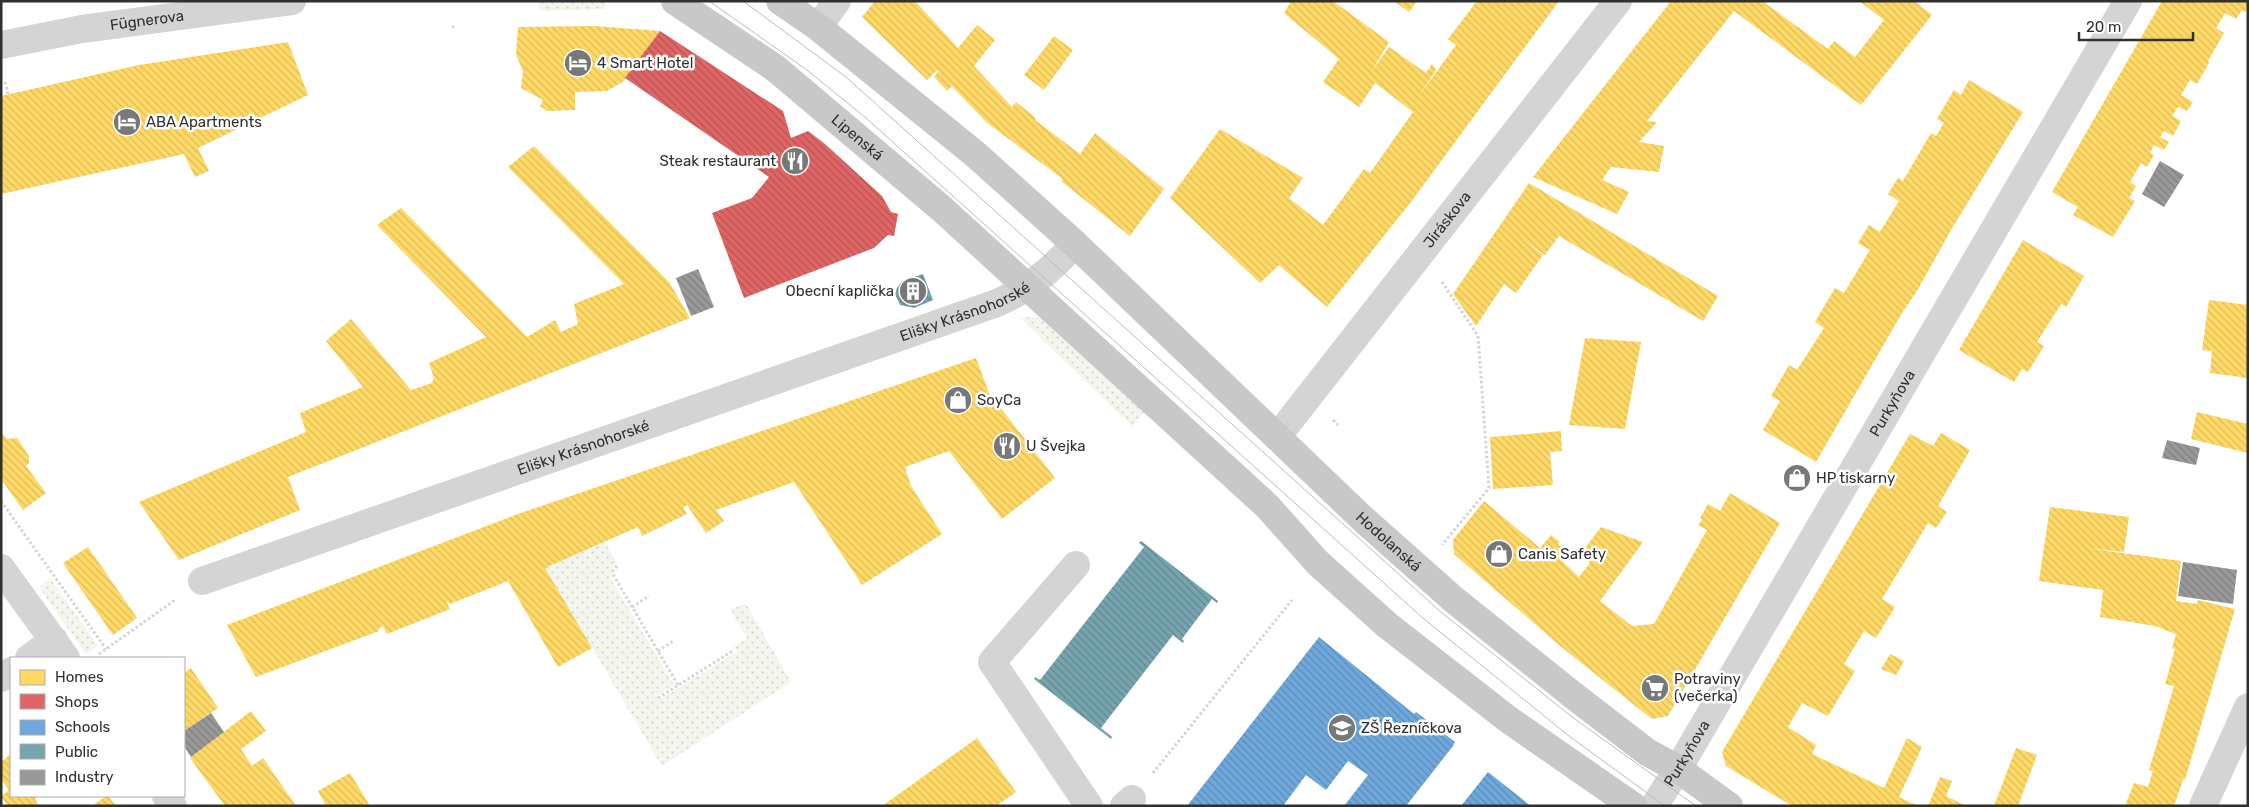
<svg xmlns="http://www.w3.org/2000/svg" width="2249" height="807" font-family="Rubik,sans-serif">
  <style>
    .grass { fill: url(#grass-dots) }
    .homes { fill: url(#homes-back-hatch) }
    .shops { fill: url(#shops-back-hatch) }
    .schools { fill: url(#schools-back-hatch) }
    .public { fill: url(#public-back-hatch) }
    .industry { fill: url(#industry-back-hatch) }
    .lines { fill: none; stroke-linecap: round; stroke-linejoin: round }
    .path { stroke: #d4d4d4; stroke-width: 3; stroke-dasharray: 2.5 2.5; stroke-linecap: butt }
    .minor { stroke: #d4d4d4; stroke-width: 28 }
    .major { stroke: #c8c8c8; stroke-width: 28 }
    .tram { stroke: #bcbcbc; stroke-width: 1 }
    .labels { text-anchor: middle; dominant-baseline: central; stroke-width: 5; stroke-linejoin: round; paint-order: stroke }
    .street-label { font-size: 15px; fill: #303030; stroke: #fff }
    .poi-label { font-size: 15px; fill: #303030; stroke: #fff; text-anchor: start }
  </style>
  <defs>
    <pattern id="grass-dots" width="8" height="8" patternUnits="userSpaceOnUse" patternTransform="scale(1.25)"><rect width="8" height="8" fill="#f3f6ed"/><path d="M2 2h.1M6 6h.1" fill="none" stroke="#d1d3cc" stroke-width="1.8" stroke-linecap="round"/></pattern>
    <pattern id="homes-back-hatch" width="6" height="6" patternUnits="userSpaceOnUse" patternTransform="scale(1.25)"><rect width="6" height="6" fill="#ffd966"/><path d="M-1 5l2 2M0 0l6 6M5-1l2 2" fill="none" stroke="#dbbb59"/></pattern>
    <pattern id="shops-back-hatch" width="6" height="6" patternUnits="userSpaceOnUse" patternTransform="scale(1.25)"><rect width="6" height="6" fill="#e06666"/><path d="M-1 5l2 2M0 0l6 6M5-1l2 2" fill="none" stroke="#b65454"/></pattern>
    <pattern id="schools-back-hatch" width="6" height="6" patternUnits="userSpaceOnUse" patternTransform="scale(1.25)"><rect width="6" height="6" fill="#6fa8dc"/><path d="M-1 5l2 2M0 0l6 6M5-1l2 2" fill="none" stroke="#5c89b3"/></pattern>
    <pattern id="public-back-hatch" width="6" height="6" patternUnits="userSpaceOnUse" patternTransform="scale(1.25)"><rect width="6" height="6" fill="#76a5af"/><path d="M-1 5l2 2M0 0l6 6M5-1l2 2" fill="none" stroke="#61878f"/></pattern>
    <pattern id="industry-back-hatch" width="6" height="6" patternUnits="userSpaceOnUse" patternTransform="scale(1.25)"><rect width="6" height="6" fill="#999"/><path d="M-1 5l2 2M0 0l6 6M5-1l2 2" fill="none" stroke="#7d7d7d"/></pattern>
  </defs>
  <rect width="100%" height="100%" fill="#fff"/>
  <g class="grass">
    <path d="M537,1H606L605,9L540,11Z"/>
    <path d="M1027,317L1042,318L1147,409L1132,426L1020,318Z"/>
    <path d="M605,542L617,564L612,568L611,579L674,685L656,696L659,700L737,652L734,647L747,638L730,609L746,604L791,682L662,766L545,568Z"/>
    <path d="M50,578L98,646L86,654L39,587Z"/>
  </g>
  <g class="homes">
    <path d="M875,1H915L958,48L977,25L995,40L974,66L1012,107L1016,102L1036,118L1035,120L1080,154L1095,133L1164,189L1130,236L1061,181L1063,179L986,122L952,86L947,91L934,77L939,71L937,70L927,80L862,17Z"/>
    <path d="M1291,1H1333L1389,42L1372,71L1389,47L1426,73L1432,64L1436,70L1418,97L1456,45L1448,39L1477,1H1559L1411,202L1327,307L1279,265L1260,283L1170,198L1220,129L1303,178L1289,198L1323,225L1364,169L1370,173L1413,112L1375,83L1359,107L1323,82L1339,59L1284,13Z"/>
    <path d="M1394,1H1417L1409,12Z"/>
    <path d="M1671,1H1762L1828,49L1834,41L1855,57L1884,20L1859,1H1914L1932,15L1861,105L1734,11L1647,121L1657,122L1639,142L1664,146L1659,172L1611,167L1602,180L1629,192L1617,214L1533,177Z"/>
    <path d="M2162,1H2248V7L2245,12L2242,10L2236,19L2225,13L2216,28L2224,33L2208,61L2209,63L2197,84L2190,80L2181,95L2193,102L2187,111L2178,107L2172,116L2181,121L2173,136L2164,131L2160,137L2169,142L2164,150L2154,145L2150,153L2154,155L2147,167L2141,163L2130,182L2136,186L2129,198L2135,201L2113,237L2073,215L2078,207L2052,192Z"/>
    <path d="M594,26L660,31L624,81L607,91L575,92V110L547,111L540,106L543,100L521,88L523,72L516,54L518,27Z"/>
    <path d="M1054,36L1073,50L1044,90L1024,75Z"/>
    <path d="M288,42L308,95L198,148L209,171L195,177L184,154L1,194V96L139,65Z"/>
    <path d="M1969,80L2023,112L1951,230L1917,291L1902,313L1816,462L1763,430L1780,401L1771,396L1789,365L1797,370L1824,328L1815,322L1835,288L1844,293L1870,250L1858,243L1869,225L1880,232L1899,201L1888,194L1898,178L1903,181L1931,133L1936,136L1944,123L1937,119L1954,90L1961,95Z"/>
    <path d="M534,146L669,282L690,318L288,477L300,510L179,560L139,502L306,432L300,413L363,387L326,341L351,319L411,390L432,383L434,378L429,363L486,337L377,225L401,208L527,337L555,320L561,332L578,324L574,304L624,284L508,167Z"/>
    <path d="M1529,183L1718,296L1703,321L1559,236L1545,255L1519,237L1543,255L1516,293L1504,284L1476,326L1453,294Z"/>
    <path d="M2023,240L2084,276L2066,307L2061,304L2037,342L2044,346L2028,372L2022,369L2014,382L1959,350Z"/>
    <path d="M2209,300L2248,305V378L2210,373L2212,351L2202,350Z"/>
    <path d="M1585,338L1641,342L1625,429L1569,425Z"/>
    <path d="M976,358L989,393L1055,478L1002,519L949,451L905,467L911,486L942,534L862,585L794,482L716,510L724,521L706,533L687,505L683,508L687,514L642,536L638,527L545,568L592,648L558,667L508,581L450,604L446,601L450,609L387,634L383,626L378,629L379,631L256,677L227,625L515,515Z"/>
    <path d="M2197,412L2248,424V453L2191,439Z"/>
    <path d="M1561,431L1562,451L1550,452L1553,485L1493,489L1490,437Z"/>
    <path d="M1,432L7,439L17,438L29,456V463L26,466L46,493L23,510L3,482L1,484Z"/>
    <path d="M1941,433L1970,450L1938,506L1947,512L1936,528L1928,523L1882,599L1895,607L1876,638L1864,631L1844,664L1855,671L1828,716L1802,703L1788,727L1816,745L1812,754L1884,788L1907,738L1922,747L1899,797L1918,806H1792L1726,766L1722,752L1910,434L1933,446Z"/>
    <path d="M1730,493L1780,523L1668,716L1652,719L1565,650L1454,554L1453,540L1484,501L1540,548L1551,535L1560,542L1558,544L1564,550L1558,557L1579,577L1590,563L1580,555L1601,527L1643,542L1600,601L1632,626L1654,624L1707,530L1698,525L1702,520L1700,518L1708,504L1720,511Z"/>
    <path d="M2050,507L2129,517L2124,552L2085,548L2181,561L2176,601L2197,604L2198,600L2235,609L2185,780L2171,776L2183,780L2174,806H2125L2134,783L2148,787L2153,771L2149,770L2174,686L2165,684L2175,649L2172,648L2176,634L2155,626L2100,617L2103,590L2039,581Z"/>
    <path d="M88,547L137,618L113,635L63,563Z"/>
    <path d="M1890,654L1904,661L1896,675L1881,669Z"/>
    <path d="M191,668L218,708L184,731V673Z"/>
    <path d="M251,711L266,731L241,749L252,766L263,758L296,806H225L190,758Z"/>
    <path d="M977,738L1016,792L996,806H886L885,804Z"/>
    <path d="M2016,748L2037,755L2018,806H1994Z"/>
    <path d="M11,754V796H40L35,799L39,806H8L1,796L9,790L1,779V762Z"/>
    <path d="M350,773L370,806H326L318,791Z"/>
    <path d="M1940,777L1952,781L1946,796L1966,806H1928Z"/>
    <path d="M106,796H108L116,806H92Z"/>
  </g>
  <path class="shops" d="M660,31L783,111L791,138L808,131L825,144L882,196L891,212L898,214L894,236L888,235L874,248L744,298L712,213L752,198L769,177L625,78Z"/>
  <g class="schools">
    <path d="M1319,637L1414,714L1416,712L1455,742L1453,746L1406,806H1344L1368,775L1348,761L1326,790L1306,775L1283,806H1187Z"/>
    <path d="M1488,772L1531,806H1461Z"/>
  </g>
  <g class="public">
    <path d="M923,274L933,300L914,308L900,305L895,294L897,288L902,281Z"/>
    <path d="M1141,541L1218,601L1217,603L1212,599L1182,639L1184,641L1183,643L1173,635L1101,728L1112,737L1111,739L1034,679L1035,677L1040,680L1144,547L1139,543Z"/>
  </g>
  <g class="industry">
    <path d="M2160,161L2184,175L2164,207L2142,194Z"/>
    <path d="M698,269L714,307L691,316L676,278Z"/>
    <path d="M2167,440L2200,448L2196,465L2162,458Z"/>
    <path d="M2183,562L2237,570L2233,604L2178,596Z"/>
    <path d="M211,713L224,732L191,757L184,746V731Z"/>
  </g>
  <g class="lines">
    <g class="path">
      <path d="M452,27L456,26"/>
      <path d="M5,82L8,94"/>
      <path d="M1442,282L1478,336L1489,488L1442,545"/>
      <path d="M1333,420L1338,425"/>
      <path d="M1,501L106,649"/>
      <path d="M617,566L613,571L614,576L678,685"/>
      <path d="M632,607L649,596"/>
      <path d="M658,651L675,640"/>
      <path d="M99,654L175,600"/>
      <path d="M658,698L734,650"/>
      <path d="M1153,773L1292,600"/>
    </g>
    <g class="minor">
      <path d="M818,27L837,1"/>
      <path id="s1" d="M1,45L82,29L292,1"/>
      <path id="s2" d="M1277,437L1618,1"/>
      <path d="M1076,565L992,662L1089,806"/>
      <path d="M1,568L66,658"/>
      <path id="s3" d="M202,581L997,303C1029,289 1052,269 1075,244"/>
      <path d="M29,658L54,640"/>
      <path d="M1,678L11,671"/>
      <path d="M166,796L173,806"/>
      <path d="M1124,806L1132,799"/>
      <path id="s4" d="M1654,806L1678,769L2128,1"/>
      <path d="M2203,806L2248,707"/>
    </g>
    <g class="major">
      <path id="s5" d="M675,1L775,68L942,209L1267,506L1318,563L1387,625L1509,720L1633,806"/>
      <path id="s6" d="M780,1L818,27L975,154L1075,244L1364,520L1453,599L1574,696L1647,752L1678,769L1729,806"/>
    </g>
    <g class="tram">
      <path d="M709,1L807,70L866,118L1424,619L1569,736L1665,806"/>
      <path d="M743,1L846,77L1442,613L1572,717L1696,806"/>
    </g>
  </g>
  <defs>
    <symbol id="hotel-disc" viewBox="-11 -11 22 22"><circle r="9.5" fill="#787878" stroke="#fff"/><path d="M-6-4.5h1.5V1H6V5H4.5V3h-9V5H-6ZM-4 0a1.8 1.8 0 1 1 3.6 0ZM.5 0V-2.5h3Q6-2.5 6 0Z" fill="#fff"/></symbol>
    <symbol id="restaurant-disc" viewBox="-11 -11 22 22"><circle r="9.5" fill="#787878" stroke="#fff"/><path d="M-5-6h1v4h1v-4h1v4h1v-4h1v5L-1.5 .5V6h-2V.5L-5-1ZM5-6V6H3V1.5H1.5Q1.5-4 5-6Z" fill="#fff"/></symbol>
    <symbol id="building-disc" viewBox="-11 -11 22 22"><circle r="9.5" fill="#787878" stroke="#fff"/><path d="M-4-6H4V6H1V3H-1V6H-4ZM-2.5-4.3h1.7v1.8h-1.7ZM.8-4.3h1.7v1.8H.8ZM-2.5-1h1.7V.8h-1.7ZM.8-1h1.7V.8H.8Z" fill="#fff"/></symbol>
    <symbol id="shop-disc" viewBox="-11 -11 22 22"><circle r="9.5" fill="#787878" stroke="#fff"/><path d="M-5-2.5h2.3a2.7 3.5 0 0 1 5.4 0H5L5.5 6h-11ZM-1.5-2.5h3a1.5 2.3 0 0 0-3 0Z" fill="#fff"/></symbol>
    <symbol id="supermarket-disc" viewBox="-11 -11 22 22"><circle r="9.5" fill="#787878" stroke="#fff"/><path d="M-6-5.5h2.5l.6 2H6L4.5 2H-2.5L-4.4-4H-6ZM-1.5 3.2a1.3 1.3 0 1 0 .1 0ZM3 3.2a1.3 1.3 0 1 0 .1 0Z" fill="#fff"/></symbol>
    <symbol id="school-disc" viewBox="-11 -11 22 22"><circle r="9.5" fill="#787878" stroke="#fff"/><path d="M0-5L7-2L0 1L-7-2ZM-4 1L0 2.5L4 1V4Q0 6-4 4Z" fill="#fff"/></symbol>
  </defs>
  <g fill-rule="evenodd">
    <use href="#hotel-disc" x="562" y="47" width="32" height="32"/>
    <use href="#hotel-disc" x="111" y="106" width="32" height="32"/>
    <use href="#restaurant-disc" x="779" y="145" width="32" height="32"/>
    <use href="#building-disc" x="897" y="275" width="32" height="32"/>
    <use href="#shop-disc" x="942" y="384" width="32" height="32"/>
    <use href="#restaurant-disc" x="991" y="430" width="32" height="32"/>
    <use href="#shop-disc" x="1781" y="462" width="32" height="32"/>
    <use href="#shop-disc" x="1483" y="538" width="32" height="32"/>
    <use href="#supermarket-disc" x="1639" y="672" width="32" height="32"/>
    <use href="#school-disc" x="1326" y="712" width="32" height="32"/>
  </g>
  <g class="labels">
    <g class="street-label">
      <text stroke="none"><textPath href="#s1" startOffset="148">Fügnerova</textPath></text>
      <text stroke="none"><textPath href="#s5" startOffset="228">Lipenská</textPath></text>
      <text stroke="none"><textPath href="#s2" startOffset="276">Jiráskova</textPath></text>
      <text stroke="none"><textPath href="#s3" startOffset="809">Elišky Krásnohorské</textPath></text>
      <text stroke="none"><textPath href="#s4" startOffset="468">Purkyňova</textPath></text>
      <text stroke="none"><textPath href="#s3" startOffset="404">Elišky Krásnohorské</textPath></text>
      <text stroke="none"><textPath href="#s6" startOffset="815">Hodolanská</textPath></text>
      <text stroke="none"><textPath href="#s4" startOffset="62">Purkyňova</textPath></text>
    </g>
    <g class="poi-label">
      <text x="597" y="63">4 Smart Hotel</text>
      <text x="146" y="122">ABA Apartments</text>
      <text x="776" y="161" text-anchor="end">Steak restaurant</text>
      <text x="894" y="291" text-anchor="end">Obecní kaplička</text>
      <text x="977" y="400">SoyCa</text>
      <text x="1026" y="446">U Švejka</text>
      <text x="1816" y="478">HP tiskarny</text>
      <text x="1518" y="554">Canis Safety</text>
      <text x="1674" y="679">Potraviny<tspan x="1674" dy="17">(večerka)</tspan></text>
      <text x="1361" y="728">ZŠ Řezníčkova</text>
    </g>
  </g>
  <rect width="2249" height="807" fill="none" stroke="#303030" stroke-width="5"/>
  <rect x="10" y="657" width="175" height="140" fill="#ffffff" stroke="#acacac"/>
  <rect x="20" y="670" width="25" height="15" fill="#ffd966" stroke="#acacac"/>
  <text x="55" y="682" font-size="15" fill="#303030">Homes</text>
  <rect x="20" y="694" width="25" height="15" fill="#e06666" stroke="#acacac"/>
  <text x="55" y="707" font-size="15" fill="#303030">Shops</text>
  <rect x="20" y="720" width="25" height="15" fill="#6fa8dc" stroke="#acacac"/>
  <text x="55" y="732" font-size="15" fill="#303030">Schools</text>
  <rect x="20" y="744" width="25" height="15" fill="#76a5af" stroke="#acacac"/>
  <text x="55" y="757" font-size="15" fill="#303030">Public</text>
  <rect x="20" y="770" width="25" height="15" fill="#999999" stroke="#acacac"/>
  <text x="55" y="782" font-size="15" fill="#303030">Industry</text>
  <path d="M2079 32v8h114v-8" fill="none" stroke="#303030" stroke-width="2.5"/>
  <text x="2086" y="32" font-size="15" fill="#303030" stroke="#ffffff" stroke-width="4" paint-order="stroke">20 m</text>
</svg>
